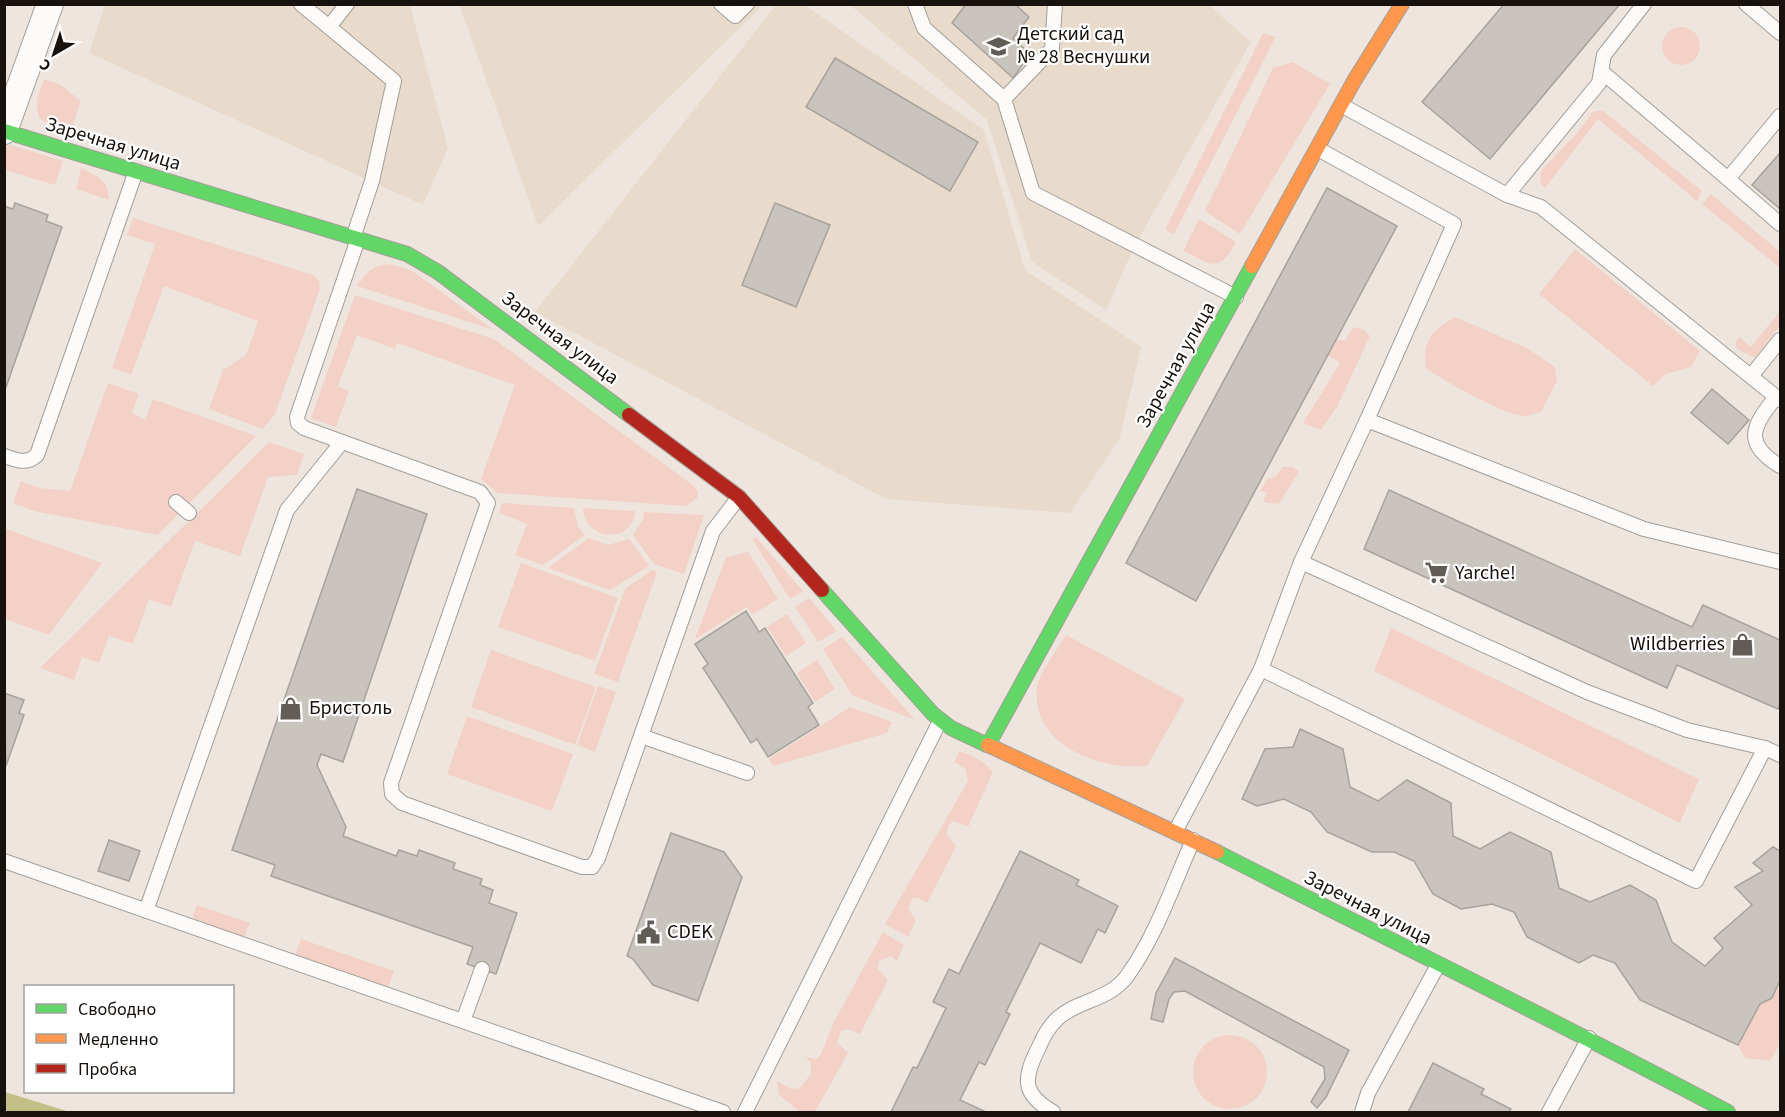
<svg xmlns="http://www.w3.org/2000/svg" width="1785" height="1117" font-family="'Source Sans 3',sans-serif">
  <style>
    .built { fill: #e9dbcc }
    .green { fill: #f3d1c6 }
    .water { fill: #c4bf87 }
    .building { fill: #c9c4bd; stroke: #a8a29c; stroke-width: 1.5 }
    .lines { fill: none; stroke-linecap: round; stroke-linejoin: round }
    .lane-casing { stroke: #a39d97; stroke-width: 16 }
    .street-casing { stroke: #a39d97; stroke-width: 28 }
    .fast-casing { stroke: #a39d97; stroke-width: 16 }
    .slow-casing { stroke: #a39d97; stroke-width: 16 }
    .jam-casing { stroke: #a39d97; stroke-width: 16 }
    .lane { stroke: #fcfbfa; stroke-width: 14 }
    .street { stroke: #fcfbfa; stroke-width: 26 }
    .fast { stroke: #63d668; stroke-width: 14 }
    .slow { stroke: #ff974d; stroke-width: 14 }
    .jam { stroke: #b3261e; stroke-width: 14 }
    .labels { text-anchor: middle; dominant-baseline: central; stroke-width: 4.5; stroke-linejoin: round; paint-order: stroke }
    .poi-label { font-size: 20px; fill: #17120d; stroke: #fff; text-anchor: start }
    .street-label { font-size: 20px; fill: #17120d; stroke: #fff }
  </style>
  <rect width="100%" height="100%" fill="#eee6de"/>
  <g class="built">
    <path d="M459,4L763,5L538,226Z"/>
    <path d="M105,5H410L448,148L423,205L89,53Z"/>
    <path d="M776,5H805L984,130L1025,270L1141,347L1120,438L1070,513L886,499L535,312Z"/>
    <path d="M850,5H1209L1251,42L1135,245L1106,310L1032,262L987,120Z"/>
  </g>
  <g class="green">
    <circle cx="1681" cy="46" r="19"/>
    <path d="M1263,33L1276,37L1174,234L1165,230Z"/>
    <path d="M1293,62L1330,84L1240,234L1205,211L1273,68Z"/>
    <path d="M44,79L59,84L81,101L71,130L41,120C33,107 39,93 44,79Z"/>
    <path d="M1602,110L1702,191L1697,201L1598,119L1545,188L1540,183L1541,171L1579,131L1592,112Z"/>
    <path d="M4,143L63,161L55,185L5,170Z"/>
    <path d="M81,168C97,176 109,180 109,200L76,189Z"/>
    <path d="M1711,194L1780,252V268L1702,204Z"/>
    <path d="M133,218L313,275L319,281L320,289L275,414L263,429L209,409L223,370L246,355L258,321L164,286L131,375L112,368L155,244L127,235Z"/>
    <path d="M1199,219L1236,242C1219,274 1212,265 1183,251Z"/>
    <path d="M1575,249L1700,351L1691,367L1666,374L1653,386L1539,294Z"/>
    <path d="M389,264L411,270L494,330L357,286C366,272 372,266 389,264Z"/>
    <path d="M355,295L494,339L694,486L698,492L697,498L686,506L498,493L481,479L515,385L397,343L395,349L357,335L338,386L349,391L336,427L311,418Z"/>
    <path d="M1780,311V326L1755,358L1737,349L1735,343L1739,337L1751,347Z"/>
    <path d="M1455,317L1527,348L1555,367L1557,381L1541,412C1535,413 1528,417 1523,416C1502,414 1444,381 1426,368C1422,340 1433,329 1455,317Z"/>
    <path d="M1353,327L1363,329L1370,336L1337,407L1321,430L1303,423L1340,363L1328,355L1336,339L1345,341Z"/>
    <path d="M108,383L139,394L132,413L145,420L153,399L256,436L158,535L34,511L13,503L21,481L40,488L70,491Z"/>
    <path d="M269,442L304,454L297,475L268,477L240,556L195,541L171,607L149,599L133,644L109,636L99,663L82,657L74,680L40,668Z"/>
    <path d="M1283,467H1293L1299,472L1279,504L1263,502L1267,492L1260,491L1268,478L1275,477Z"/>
    <path d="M502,503L574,508L578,527L585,535L543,565L515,555L527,524L499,513Z"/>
    <path d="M583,508L635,511C633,545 584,541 583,508Z"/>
    <path d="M644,512L704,515L684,574L654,564L633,535L643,519Z"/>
    <path d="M6,529L102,563L49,635L5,619Z"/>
    <path d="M756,537L803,591L790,599L752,539Z"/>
    <path d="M589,538L608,545L629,539L649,566L610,590L548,568Z"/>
    <path d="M748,552L778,599L752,615L747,607L695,639L726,557Z"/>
    <path d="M521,563L618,598L595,661L498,627Z"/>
    <path d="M652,570L657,572L618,682L594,674L625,589Z"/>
    <path d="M809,598L837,631L818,642L795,607Z"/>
    <path d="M787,614L806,643L786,656L767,627Z"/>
    <path d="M1391,628L1699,779L1680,823L1374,671Z"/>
    <path d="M1066,635L1185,699L1147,766C1099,771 1030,744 1037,687C1039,674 1059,647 1066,635Z"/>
    <path d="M842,637L915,720L852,695L823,649Z"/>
    <path d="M491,650L596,687L575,745L471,707Z"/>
    <path d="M817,660L835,689L815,702L797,673Z"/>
    <path d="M598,686L616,692L595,752L577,745Z"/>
    <path d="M850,707L892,722L887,733L773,766L769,759Z"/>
    <path d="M467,716L573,754L552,811L447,774Z"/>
    <path d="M959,752C971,753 986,763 993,772L968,827L953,821L948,827L947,835L956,846L927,903L918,898H913L908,909L916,920L908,937L885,924L968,781L965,768L954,762Z"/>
    <path d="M197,905L250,923L244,938L196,921L193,915Z"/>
    <path d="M883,932L904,945L897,961L891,956L879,961L878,969L888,980L860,1034L848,1029L841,1031L837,1043L848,1053L815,1112H800L779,1095L777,1081L791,1089L800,1088L811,1074V1062L804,1057L816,1059L821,1054L834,1022Z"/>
    <path d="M301,939L394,971L388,988L295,956Z"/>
    <path d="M1780,980V1044L1770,1061L1745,1058L1738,1045L1760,1004L1772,998Z"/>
    <circle cx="1230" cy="1072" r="37"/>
  </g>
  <path class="water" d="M4,1092H5L70,1112H5Z"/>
  <g class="building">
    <path d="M966,4H1015L1029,17L1013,38L1030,54L1013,78L952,23Z"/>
    <path d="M1504,4H1620L1490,159L1422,102Z"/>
    <path d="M835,58L978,142L950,191L806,107Z"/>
    <path d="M1780,153V209L1752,185Z"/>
    <path d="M1327,188L1397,226L1196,601L1126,563Z"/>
    <path d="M15,203L48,215L46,221L62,227L4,393V206L13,209Z"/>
    <path d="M775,203L830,225L796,307L742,285Z"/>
    <path d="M1712,389L1749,420L1728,444L1691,413Z"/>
    <path d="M357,489L427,514L343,762L321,754L317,765L346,827L343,836L396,856L399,850L417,856L419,850L455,863L453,869L482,879L480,885L493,890L489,903L517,913L496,974L467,964L473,947L271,876L275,865L232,850Z"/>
    <path d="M1389,490L1692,627L1703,605L1780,640V704L1778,709L1677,665L1667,688L1364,549Z"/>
    <path d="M746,611L759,632L765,628L813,703L808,707L819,725L768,757L757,739L751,743L727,705L703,668L708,664L695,644Z"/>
    <path d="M4,693L24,700L19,713L24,715L6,766Z"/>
    <path d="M1300,729L1343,749L1350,787L1378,801L1407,780L1451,803L1453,836L1480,849L1510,832L1551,852L1559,888L1590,902L1630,885L1656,900L1672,942L1705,966L1723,948L1714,938L1752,905L1735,887L1763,871L1753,863L1773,847L1780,851V980L1772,998L1760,1004L1738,1045L1640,1000L1615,963L1593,955L1579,963L1527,937L1514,912L1492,904L1461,909L1433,894L1414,861L1394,852H1372L1327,832L1311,812L1284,799L1257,806L1242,799L1265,749L1293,747Z"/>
    <path d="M671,833L724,852L742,877L698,1001L653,985L633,959L627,956Z"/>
    <path d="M109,840L140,851L129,881L98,871Z"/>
    <path d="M1020,851L1079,880L1076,885L1118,906L1105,933L1098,929L1081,963L1040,943L1006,1012L1010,1014L985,1065L979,1062L960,1100L986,1112H891L913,1067L917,1068L946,1008L933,1002L949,969L959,974Z"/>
    <path d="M1175,958L1349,1050L1326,1097L1317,1108L1311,1102L1325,1079L1324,1067L1185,991L1174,992L1169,999L1163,1022L1151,1019L1156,993Z"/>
    <path d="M1433,1063L1484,1089L1481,1094L1511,1109L1509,1112H1408Z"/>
  </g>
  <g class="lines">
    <defs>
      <g id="lane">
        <path d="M301,4L329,27"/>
        <path d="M347,4L329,27L394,81L372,181L353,238"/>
        <path d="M721,4L735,16L747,4"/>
        <path d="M915,4L924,28L1004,99L1033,193L1236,297"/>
        <path d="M1746,4L1780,33"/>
        <path d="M1601,71L1728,179"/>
        <path d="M1004,99L1052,49L1055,4"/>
        <path d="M1341,105L1507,195L1599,83L1604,55L1644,4"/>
        <path d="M1780,116L1728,179L1780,224"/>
        <path d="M1318,149L1454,224L1367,420L1644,529L1780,562"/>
        <path d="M1507,195L1541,207L1780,400"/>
        <path d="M358,239L297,417L298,423L304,428L480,492L488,503L391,783L392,794L402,803L582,867H592L598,858L713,531L739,497"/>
        <path d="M1751,376L1780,340"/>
        <path d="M1776,397C1752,426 1743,444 1780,466"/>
        <path d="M4,456C17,460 26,465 37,455L136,171"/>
        <path d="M176,502L189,513"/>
        <path d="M1301,562L1587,692L1687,730L1765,748L1780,755"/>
        <path d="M1261,669L1696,881L1765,748"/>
        <path d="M641,736L747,773"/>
        <path d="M1175,832L1261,669L1301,562L1367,420"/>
        <path d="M4,861L723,1112"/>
        <path d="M146,911L287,510L342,442"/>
        <path d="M463,1021L482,969"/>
        <path d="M745,1112L940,721"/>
        <path d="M1053,1112C1022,1094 1023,1079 1038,1049C1043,1038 1048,1027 1058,1018C1078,1000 1110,1000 1127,976C1156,936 1173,885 1193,840"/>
        <path d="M1362,1112L1368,1093L1438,965"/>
        <path d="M1549,1112L1589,1038"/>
      </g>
      <path id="street" d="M4,131L50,4"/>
      <g id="fast">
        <path d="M4,131L407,254L438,272L629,415"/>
        <path d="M822,590L933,714L951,728L987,745"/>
        <path d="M988,745L1252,266"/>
        <path d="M1217,852C1387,939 1559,1022 1728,1112"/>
      </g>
      <g id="slow">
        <path d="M1252,266L1354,81L1402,4"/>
        <path d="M988,745L1217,852"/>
      </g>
      <path id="jam" d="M629,415L739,497L822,590"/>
    </defs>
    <use href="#lane" class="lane-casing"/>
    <use href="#street" class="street-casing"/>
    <use href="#fast" class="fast-casing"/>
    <use href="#slow" class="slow-casing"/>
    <use href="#jam" class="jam-casing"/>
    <use href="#lane" class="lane"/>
    <use href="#street" class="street"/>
    <use href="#fast" class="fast"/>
    <use href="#slow" class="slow"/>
    <use href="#jam" class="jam"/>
  </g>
  <defs>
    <symbol id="school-bare" viewBox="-9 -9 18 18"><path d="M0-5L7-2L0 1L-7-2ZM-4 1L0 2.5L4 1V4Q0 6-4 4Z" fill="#625c56" stroke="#fff" stroke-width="2.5" paint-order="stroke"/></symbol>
    <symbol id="supermarket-bare" viewBox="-9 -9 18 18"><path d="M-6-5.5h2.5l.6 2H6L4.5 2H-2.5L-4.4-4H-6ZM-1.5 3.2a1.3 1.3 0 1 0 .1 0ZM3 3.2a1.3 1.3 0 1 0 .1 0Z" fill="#625c56" stroke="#fff" stroke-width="2.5" paint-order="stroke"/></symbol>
    <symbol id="shop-bare" viewBox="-9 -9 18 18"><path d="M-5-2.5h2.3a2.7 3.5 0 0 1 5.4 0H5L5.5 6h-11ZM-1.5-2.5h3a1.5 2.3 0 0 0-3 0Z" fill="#625c56" stroke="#fff" stroke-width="2.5" paint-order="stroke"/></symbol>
    <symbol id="civic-bare" viewBox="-9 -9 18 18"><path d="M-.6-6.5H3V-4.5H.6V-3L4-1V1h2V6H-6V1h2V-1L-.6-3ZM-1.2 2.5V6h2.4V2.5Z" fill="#625c56" stroke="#fff" stroke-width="2.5" paint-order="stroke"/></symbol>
  </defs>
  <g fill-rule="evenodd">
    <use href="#school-bare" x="982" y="30" width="33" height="33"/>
    <use href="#supermarket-bare" x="1420" y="556" width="33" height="33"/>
    <use href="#shop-bare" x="1726" y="628" width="33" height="33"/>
    <use href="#shop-bare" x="274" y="692" width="33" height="33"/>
    <use href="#civic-bare" x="632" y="916" width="33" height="33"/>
  </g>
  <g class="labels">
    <g class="poi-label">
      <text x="1017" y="34">Детский сад<tspan x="1017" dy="23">№ 28 Веснушки</tspan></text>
      <text x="1455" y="573">Yarche!</text>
      <text x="1725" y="644" text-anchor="end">Wildberries</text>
      <text x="309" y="708">Бристоль</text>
      <text x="667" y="932">CDEK</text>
    </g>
    <g class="street-label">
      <text transform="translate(113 144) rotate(17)">Заречная улица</text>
      <text transform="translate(560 338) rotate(37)">Заречная улица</text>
      <text transform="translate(1176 365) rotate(-61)">Заречная улица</text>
      <text transform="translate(1368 908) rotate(27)">Заречная улица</text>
    </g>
  </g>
  <rect width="1785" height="1117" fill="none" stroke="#17120d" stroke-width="12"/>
  <rect x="24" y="985" width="210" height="108" fill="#ffffff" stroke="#a2a09e" stroke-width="1.5"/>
  <rect x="36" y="1004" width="30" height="9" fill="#63d668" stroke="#a2a09e" stroke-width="1.5"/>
  <text x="78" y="1015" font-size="18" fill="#17120d">Свободно</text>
  <rect x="36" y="1034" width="30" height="9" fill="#ff974d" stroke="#a2a09e" stroke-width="1.5"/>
  <text x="78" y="1045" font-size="18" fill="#17120d">Медленно</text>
  <rect x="36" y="1064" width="30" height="9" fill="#b3261e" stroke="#a2a09e" stroke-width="1.5"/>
  <text x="78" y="1075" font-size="18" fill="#17120d">Пробка</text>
  <g transform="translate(54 54) rotate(219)" stroke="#ffffff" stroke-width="4.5" paint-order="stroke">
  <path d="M0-4.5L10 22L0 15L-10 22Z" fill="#17120d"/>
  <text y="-9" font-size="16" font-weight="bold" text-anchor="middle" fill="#17120d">С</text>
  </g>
</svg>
